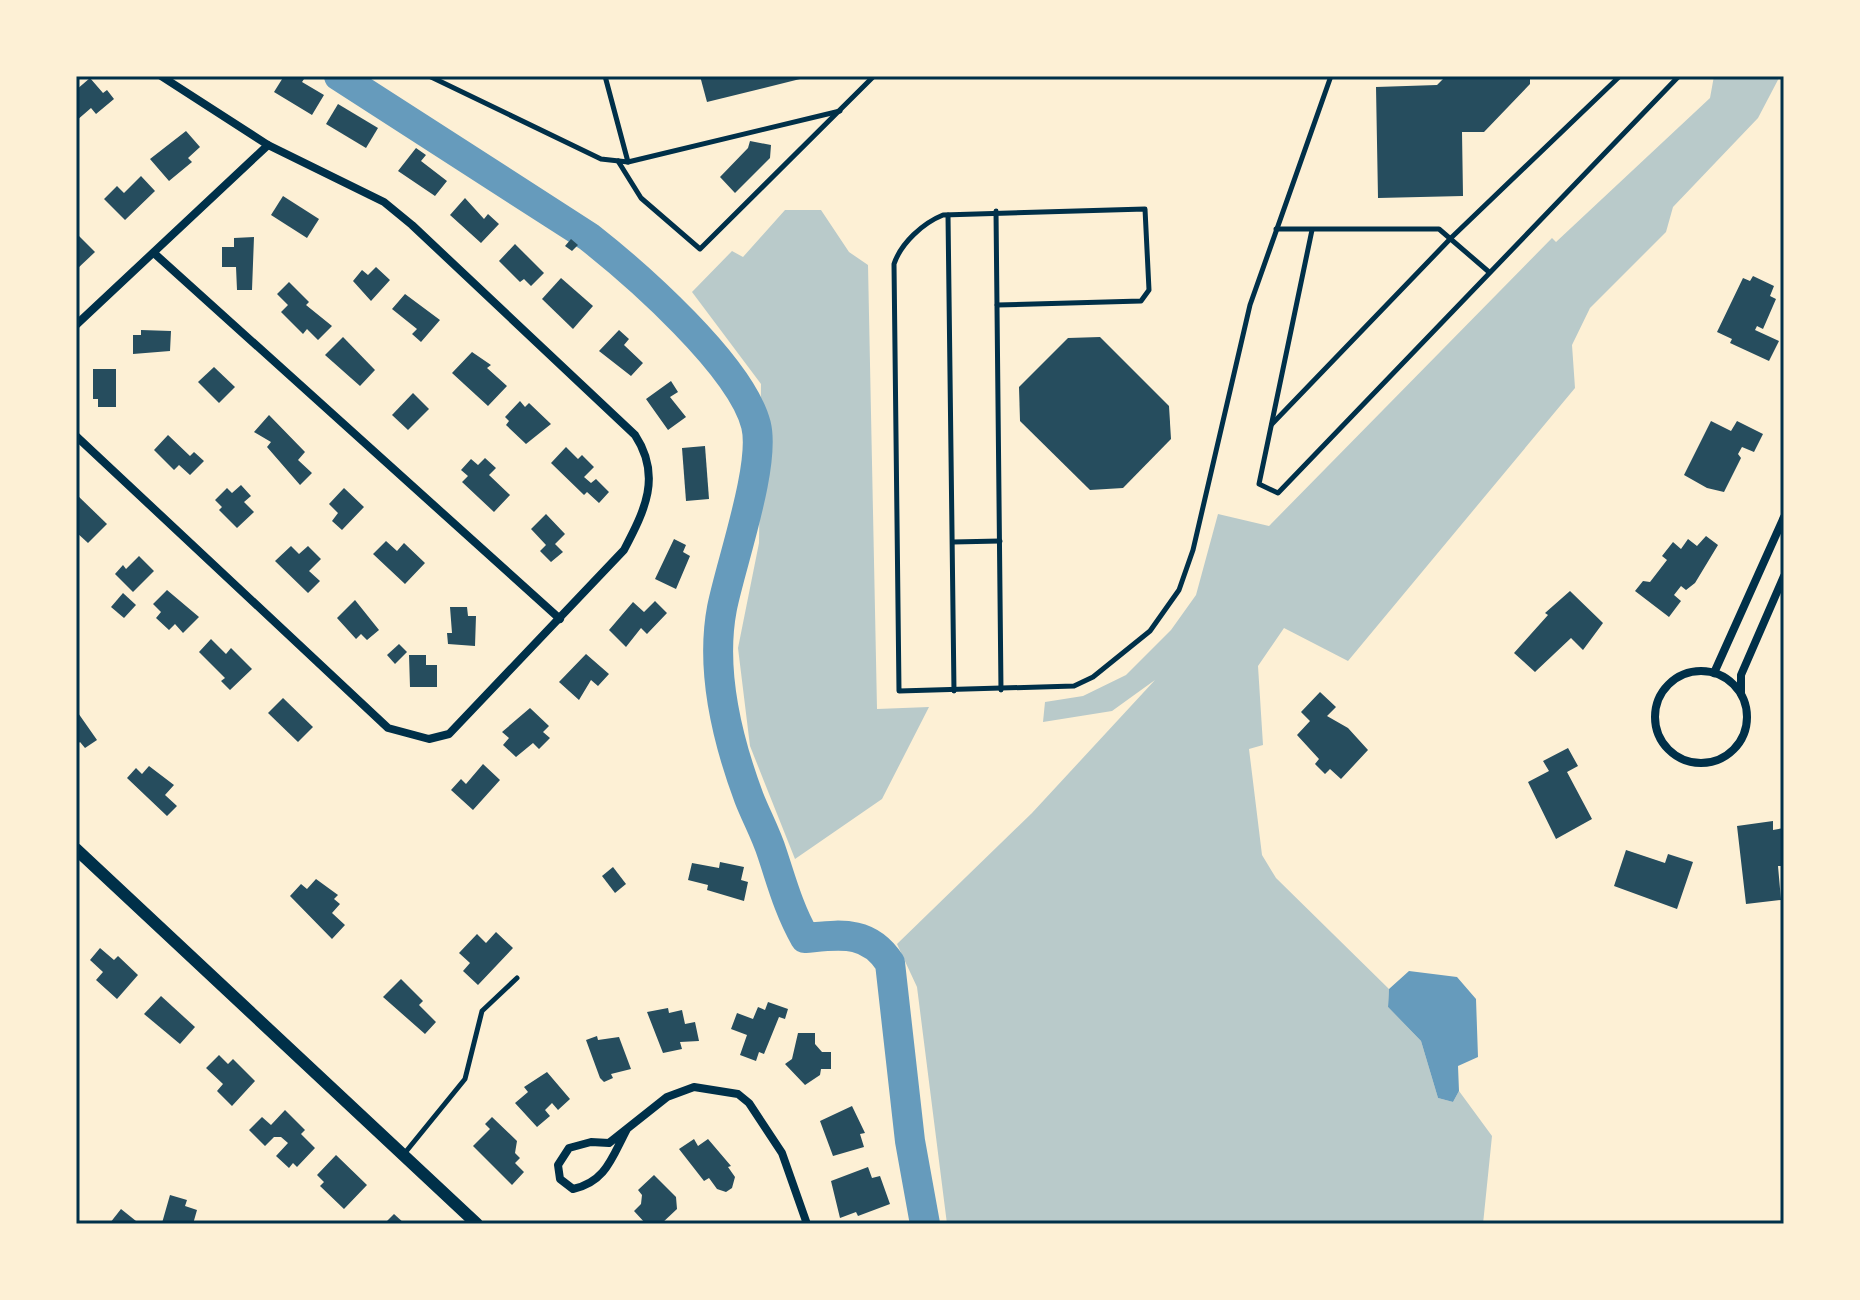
<svg xmlns="http://www.w3.org/2000/svg" width="1860" height="1300" font-family="Inter,sans-serif">
  <style>
    .green { fill: #b9caca }
    .water { fill: #669bbc }
    .lines { fill: none; stroke-linecap: round; stroke-linejoin: round }
    .river { stroke: #669bbc; stroke-width: 30 }
    .building { fill: #264d5e }
    .service { stroke: #003049; stroke-width: 5 }
    .minor { stroke: #003049; stroke-width: 8 }
    .tertiary { stroke: #003049; stroke-width: 12 }
    .neatline { fill: none; stroke: #003049; stroke-width: 3 }
  </style>
  <rect width="100%" height="100%" fill="#fdf0d5"/>
  <g class="green">
    <path d="M1714,76H1780L1758,118L1673,207L1666,232L1590,308L1572,345L1575,388L1348,661L1284,628L1258,666L1263,745L1249,749L1262,855L1276,878L1389,989L1388,1007L1421,1041L1438,1098L1453,1102L1459,1091L1492,1136L1483,1224H947L917,987L897,944L1032,813L1155,680L1112,711L1043,722L1045,702L1083,696L1126,675L1171,630L1196,595L1218,514L1269,526L1552,238L1556,242L1710,98Z"/>
    <path d="M785,210H821L849,252L868,265L877,709L929,707L882,799L795,859L750,746L738,648L759,543L761,384L692,292L732,251L743,257Z"/>
  </g>
  <path class="water" d="M1409,971L1457,977L1476,999L1478,1057L1458,1066L1459,1091L1453,1102L1438,1098L1421,1041L1388,1007L1389,989Z"/>
  <g class="lines">
    <path class="river" d="M339,76L589,237C636,274 741,366 756,425C766,465 731,563 722,608C710,671 727,739 749,798C756,816 766,834 772,853C782,883 789,910 805,938C839,935 868,929 890,963L910,1141L925,1224"/>
  </g>
  <g class="building">
    <path d="M284,76H306L302,82L324,95L312,115L274,92Z"/>
    <path d="M700,76H808V77L707,102Z"/>
    <path d="M1446,76H1530V84L1484,132H1462L1463,196L1378,198L1376,87L1437,85Z"/>
    <path d="M90,78L103,93L107,90L114,99L96,114L91,108L76,121V90Z"/>
    <path d="M338,104L378,128L366,148L326,124Z"/>
    <path d="M186,131L200,147L188,158L192,162L169,181L150,159Z"/>
    <path d="M750,141L771,145L770,158L735,193L720,177L748,148Z"/>
    <path d="M416,148L426,155L421,161L447,181L435,196L398,171Z"/>
    <path d="M141,176L155,191L125,220L104,199L117,186L124,193Z"/>
    <path d="M283,196L319,219L307,238L271,215Z"/>
    <path d="M465,198L484,219L488,214L499,224L481,243L450,215Z"/>
    <path d="M79,236L95,252L76,270V239Z"/>
    <path d="M254,237L252,290H237L236,267H222V247H234V238Z"/>
    <path d="M571,239L578,245L572,251L565,246Z"/>
    <path d="M515,244L544,273L531,286L524,279L520,282L499,261Z"/>
    <path d="M376,267L390,280L371,301L353,281L362,270L368,275Z"/>
    <path d="M1753,276L1774,286L1770,296L1776,299L1763,329L1757,326L1755,330L1779,341L1769,361L1730,343L1732,339L1717,332L1743,278L1750,281Z"/>
    <path d="M561,278L593,306L573,329L542,299Z"/>
    <path d="M289,282L309,302L306,305L332,326L318,340L307,329L303,334L281,312L288,305L277,294Z"/>
    <path d="M405,294L440,320L421,342L412,334L417,329L392,309Z"/>
    <path d="M141,330L171,331L170,351L133,354V335H141Z"/>
    <path d="M619,330L629,339L624,345L643,363L631,376L599,351Z"/>
    <path d="M343,337L375,370L360,386L325,355Z"/>
    <path d="M1100,337L1169,406L1171,439L1123,488L1090,490L1020,421L1019,387L1068,338Z"/>
    <path d="M472,352L491,365L487,368L507,386L488,406L452,373Z"/>
    <path d="M214,367L235,387L219,403L198,382Z"/>
    <path d="M93,369H116V407H98V399H93Z"/>
    <path d="M671,381L678,392L670,397L686,417L668,430L646,399Z"/>
    <path d="M413,393L429,409L408,430L392,415Z"/>
    <path d="M520,401L525,407L529,403L551,424L526,444L506,425L509,421L505,417Z"/>
    <path d="M269,415L305,452L298,460L312,473L300,485L267,447L271,442L254,432Z"/>
    <path d="M1711,421L1731,431L1737,421L1763,434L1754,452L1742,447L1738,454L1741,458L1724,492L1707,488L1684,475Z"/>
    <path d="M168,435L190,456L194,452L204,461L190,475L179,465L174,470L154,450Z"/>
    <path d="M705,446L709,499L686,501L682,448Z"/>
    <path d="M566,447L578,459L582,455L594,467L584,477L591,483L596,479L609,492L599,503L587,492L584,495L551,463Z"/>
    <path d="M485,458L496,468L489,475L510,495L494,512L462,482L468,476L461,470L471,459L478,465Z"/>
    <path d="M241,485L251,496L244,502L254,512L237,528L219,510L222,507L215,500L227,488L232,493Z"/>
    <path d="M344,488L364,507L342,530L332,521L338,513L329,504Z"/>
    <path d="M76,494L107,524L88,543L76,532Z"/>
    <path d="M546,514L565,534L555,544L563,552L551,562L540,551L546,545L531,529Z"/>
    <path d="M1706,536L1718,545L1695,583L1686,590L1681,586L1674,595L1681,601L1669,617L1635,591L1643,581L1650,582L1667,560L1662,556L1673,542L1681,549L1688,539L1697,546Z"/>
    <path d="M674,539L686,545L683,552L690,556L676,589L655,579Z"/>
    <path d="M386,541L397,551L404,543L425,563L405,584L373,554Z"/>
    <path d="M291,546L299,554L308,546L321,559L309,571L320,581L308,593L275,561Z"/>
    <path d="M139,556L154,571L133,592L115,574L123,565L126,569Z"/>
    <path d="M167,590L199,617L183,633L175,624L169,630L156,618L161,612L153,604Z"/>
    <path d="M1570,591L1603,623L1583,650L1571,638L1535,672L1514,653L1548,615L1545,613Z"/>
    <path d="M123,593L136,605L124,618L111,607Z"/>
    <path d="M355,600L379,630L367,640L361,634L356,639L337,618Z"/>
    <path d="M655,601L667,613L647,634L641,628L626,647L609,630L633,602L644,612Z"/>
    <path d="M450,607H467L468,616H476L475,646L448,644L447,633H452Z"/>
    <path d="M211,639L226,654L231,648L252,669L230,690L221,681L225,678L199,652Z"/>
    <path d="M399,644L407,652L395,664L387,655Z"/>
    <path d="M586,654L609,674L598,686L591,680L579,700L559,682Z"/>
    <path d="M409,655H426V665H437V687H410Z"/>
    <path d="M1320,692L1336,707L1327,716L1348,728L1368,750L1341,779L1330,769L1325,774L1315,764L1319,759L1297,735L1310,721L1301,712Z"/>
    <path d="M283,698L313,727L298,742L268,713Z"/>
    <path d="M530,708L549,726L543,732L550,738L539,749L533,743L516,757L503,745L509,738L502,732Z"/>
    <path d="M76,710L97,740L85,748L80,742L76,745Z"/>
    <path d="M1568,748L1578,766L1567,772L1592,819L1556,839L1528,782L1549,771L1543,761Z"/>
    <path d="M483,764L500,780L473,810L451,790L461,779L466,784Z"/>
    <path d="M149,766L174,785L165,795L177,806L167,816L127,778L136,768L142,774Z"/>
    <path d="M1773,821V830L1784,828V866H1778L1781,900L1746,904L1737,826Z"/>
    <path d="M1626,850L1665,863L1668,854L1693,862L1677,909L1614,886Z"/>
    <path d="M720,862L744,867L741,880L748,882L744,901L707,890L708,885L688,880L692,863L719,868Z"/>
    <path d="M613,867L626,884L615,893L602,876Z"/>
    <path d="M316,879L338,895L334,899L340,904L332,913L345,925L332,939L290,896L301,884L307,889Z"/>
    <path d="M496,932L513,948L478,985L463,971L470,963L459,953L477,934L486,943Z"/>
    <path d="M100,948L114,960L118,956L138,975L117,999L96,980L103,972L90,960Z"/>
    <path d="M401,979L423,1001L419,1005L436,1022L425,1034L383,997Z"/>
    <path d="M161,996L195,1027L180,1044L144,1014Z"/>
    <path d="M768,1002L788,1009L785,1019L779,1017L764,1054L759,1052L756,1061L740,1055L747,1035L731,1029L737,1013L753,1019L758,1007L765,1010Z"/>
    <path d="M668,1008L669,1013L682,1010L685,1024L695,1022L699,1041L680,1042L682,1049L663,1053L647,1012Z"/>
    <path d="M798,1033H815V1044L822,1052H831V1069H821L820,1075L805,1085L785,1064L792,1059Z"/>
    <path d="M597,1036L598,1040L619,1037L631,1069L611,1074L613,1078L604,1082L600,1078L586,1040Z"/>
    <path d="M219,1055L228,1064L233,1059L255,1081L232,1106L217,1091L223,1084L206,1068Z"/>
    <path d="M547,1072L570,1099L558,1110L552,1103L545,1110L550,1116L537,1127L515,1103L528,1092L524,1087Z"/>
    <path d="M852,1106L865,1133L860,1134L864,1147L833,1156L820,1121Z"/>
    <path d="M285,1110L305,1130L301,1134L315,1148L297,1167L293,1163L289,1168L276,1156L288,1143L281,1137H274L265,1146L249,1130L262,1117L271,1125Z"/>
    <path d="M492,1117L517,1141L515,1153L520,1158L515,1163L524,1172L512,1185L473,1146L490,1129L485,1124Z"/>
    <path d="M694,1139L698,1146L708,1139L731,1166L728,1167L735,1177L732,1188L726,1192L717,1189L709,1178L704,1181L679,1149Z"/>
    <path d="M336,1155L367,1185L344,1209L320,1186L324,1182L317,1175Z"/>
    <path d="M868,1167L872,1178L880,1176L890,1204L858,1216L856,1212L840,1218L831,1181Z"/>
    <path d="M654,1175L676,1197L677,1209L661,1224H646L634,1211L641,1204L642,1195L638,1190Z"/>
    <path d="M170,1195L187,1200L185,1206L197,1210L193,1224L162,1223Z"/>
    <path d="M121,1209L136,1221L134,1224L110,1223Z"/>
    <path d="M394,1214L405,1224H384Z"/>
  </g>
  <g class="lines">
    <g class="service">
      <path d="M429,76L601,159L628,162L840,111"/>
      <path d="M605,76L628,162"/>
      <path d="M618,161L641,198L700,249L874,76"/>
      <path d="M996,211L1001,690"/>
      <path d="M948,215L954,691"/>
      <path d="M1276,229H1439L1489,272"/>
      <path d="M1312,230L1259,484L1278,493L1679,76"/>
      <path d="M997,305L1141,301L1149,290L1145,209L943,215C923,223 901,243 894,264L899,691L1074,686L1093,677L1150,631L1179,590L1193,550L1250,305L1331,76"/>
      <path d="M1272,424L1452,237L1620,76"/>
      <path d="M953,542L1000,541"/>
      <path d="M404,1154L465,1079L482,1011L517,978"/>
    </g>
    <g class="minor">
      <path d="M155,254L560,619"/>
      <path d="M76,325L268,145"/>
      <path d="M76,436L388,728L429,739L449,734L624,550C645,510 662,476 635,435L412,225L384,202L268,145L161,76"/>
      <circle cx="1701" cy="717" r="46"/>
      <path d="M1714,673L1784,517"/>
      <path d="M1741,693V675L1784,576"/>
      <path d="M627,1129C612,1157 606,1182 573,1189L560,1179L558,1165L569,1148L591,1142L609,1143L667,1097L694,1087L738,1094L749,1103L782,1153L807,1224"/>
    </g>
    <path class="tertiary" d="M76,849L477,1224"/>
  </g>
  <rect width="1860" height="1300" fill="none" stroke="#fdf0d5" stroke-width="156"/>
  <rect x="78" y="78" width="1704" height="1144" class="neatline"/>
</svg>
